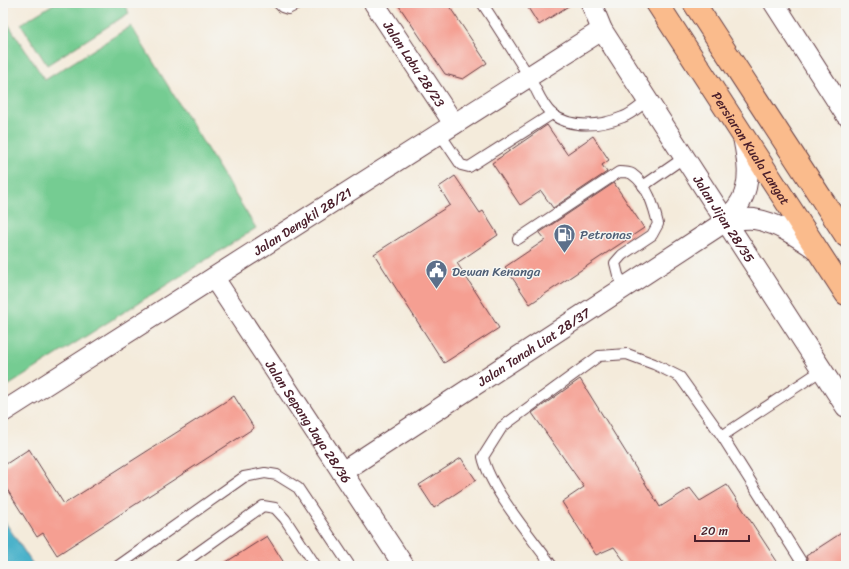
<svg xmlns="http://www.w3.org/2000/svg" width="849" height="569" font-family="Sriracha,sans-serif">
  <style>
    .green { fill: #74cc92; stroke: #5f765e }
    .water { fill: #4bb2ca; stroke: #4a687a }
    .building { fill: #f59f92 }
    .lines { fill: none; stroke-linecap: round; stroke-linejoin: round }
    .service-casing { stroke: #643e45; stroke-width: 12 }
    .minor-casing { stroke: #643e45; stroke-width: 22 }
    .primary-casing { stroke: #643e45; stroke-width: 24 }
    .service { stroke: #fff; stroke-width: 10 }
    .minor { stroke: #fff; stroke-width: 20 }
    .primary { stroke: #fabb8c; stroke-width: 22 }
    .labels { text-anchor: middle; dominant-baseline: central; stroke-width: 3; stroke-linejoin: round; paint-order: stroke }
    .street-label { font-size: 13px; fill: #4a1f2b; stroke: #f6f6f2 }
    .service-label { font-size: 13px; fill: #4e5e75; stroke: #f6f6f2; text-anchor: start }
  </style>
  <rect width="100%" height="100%" fill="#f6f6f2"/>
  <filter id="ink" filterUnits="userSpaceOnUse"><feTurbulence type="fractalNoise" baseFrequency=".025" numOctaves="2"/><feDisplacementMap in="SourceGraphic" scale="8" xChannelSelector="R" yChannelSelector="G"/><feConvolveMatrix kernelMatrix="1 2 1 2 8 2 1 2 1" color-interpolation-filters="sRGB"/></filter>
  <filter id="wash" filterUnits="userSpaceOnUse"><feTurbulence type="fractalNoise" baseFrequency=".012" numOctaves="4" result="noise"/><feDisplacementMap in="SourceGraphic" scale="16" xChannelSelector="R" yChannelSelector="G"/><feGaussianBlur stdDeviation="0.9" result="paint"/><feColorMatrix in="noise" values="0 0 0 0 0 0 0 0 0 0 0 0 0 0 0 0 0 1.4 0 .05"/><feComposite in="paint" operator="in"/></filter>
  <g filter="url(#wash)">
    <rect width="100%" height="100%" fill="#f4ebdb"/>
    <g class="green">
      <path d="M55,3H123L129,13L47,65L21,24Z"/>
      <path d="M6,21L45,80L131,26L256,228L3,389V24Z"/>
    </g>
    <path class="water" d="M3,519L34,566H3Z"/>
    <g id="blocks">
      <g class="building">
        <path d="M397,3H447L487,63L463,79L445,74Z"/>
        <path d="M525,3H573L539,25Z"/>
        <path d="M547,125L567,154L593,136L609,160L602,165L607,172L553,208L541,191L520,205L492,163Z"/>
        <path d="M455,176L480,213L483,211L498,235L457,263L499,328L444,363L374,254L450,205L439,187Z"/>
        <path d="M614,183L644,228L530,304L505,267L545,240L539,233Z"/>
        <path d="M580,379L660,507L690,488L700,501L727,485L780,566H628L614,547L596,555L562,502L584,487L532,413Z"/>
        <path d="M234,396L254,428L57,555L43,533L37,537L3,483V466L29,449L64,504Z"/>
        <path d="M461,458L476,480L434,508L419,485Z"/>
        <path d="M846,530V566H810L806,556Z"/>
        <path d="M267,536L286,566H220Z"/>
      </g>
    </g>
  </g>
  <g filter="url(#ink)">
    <use href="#blocks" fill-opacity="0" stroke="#643e45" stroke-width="1"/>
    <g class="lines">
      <defs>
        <g id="service">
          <path d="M278,3L282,7L288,9L300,3"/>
          <path d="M482,3C498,27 513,51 528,75C536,87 541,105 552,114C571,129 601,126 623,117C632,114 640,106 648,100"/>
          <path d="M440,134L461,165L469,167L552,114"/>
          <path d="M643,186L685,157"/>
          <path d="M518,239L619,172C623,172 629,172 632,174C648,185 654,207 658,224L652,235L622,255L615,263L618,275L625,288"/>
          <path d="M722,436L804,566"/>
          <path d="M118,566L244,477L265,473L277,475L298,488L350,566"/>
          <path d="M179,566L263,506L275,508L285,519L316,566"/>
          <path d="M552,566C532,538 490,489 483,457L502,427L599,356L627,354L654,364L680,377L722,436L822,370"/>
        </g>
        <g id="minor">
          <path id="s1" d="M374,3L454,124"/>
          <path id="s2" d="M591,3L602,30L846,407"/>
          <path d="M774,3L846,115"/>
          <path d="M726,221C735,220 746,218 754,219C778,223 798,237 817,250"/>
          <path id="s3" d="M214,278L404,566"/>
          <path id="s4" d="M3,412L602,30"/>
          <path id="s5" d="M342,472L726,221C731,215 737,208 741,201C752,181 747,158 743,137"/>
        </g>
        <g id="primary">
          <path id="s6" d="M657,3L846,294"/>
          <path d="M694,3L846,236"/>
        </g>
      </defs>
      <use href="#service" class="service-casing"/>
      <use href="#minor" class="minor-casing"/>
      <use href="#primary" class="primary-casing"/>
      <use href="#service" class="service"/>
      <use href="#minor" class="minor"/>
      <use href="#primary" class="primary"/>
    </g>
  </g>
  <defs>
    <symbol id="fuel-pin" viewBox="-11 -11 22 30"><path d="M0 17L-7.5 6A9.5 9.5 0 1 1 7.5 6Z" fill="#5c6f8a" stroke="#f6f6f2"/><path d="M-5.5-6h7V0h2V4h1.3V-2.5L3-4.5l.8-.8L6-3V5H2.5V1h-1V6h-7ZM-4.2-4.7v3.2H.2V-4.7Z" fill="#fff"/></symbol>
    <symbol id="civic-pin" viewBox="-11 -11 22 30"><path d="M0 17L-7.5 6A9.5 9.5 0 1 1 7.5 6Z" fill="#5c6f8a" stroke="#f6f6f2"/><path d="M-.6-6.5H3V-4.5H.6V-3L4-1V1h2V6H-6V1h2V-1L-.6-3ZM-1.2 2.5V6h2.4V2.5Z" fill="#fff"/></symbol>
  </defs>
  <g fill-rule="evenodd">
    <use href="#fuel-pin" x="552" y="222" width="25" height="34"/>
    <use href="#civic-pin" x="424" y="258" width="25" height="34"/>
  </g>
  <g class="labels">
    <g class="street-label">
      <text stroke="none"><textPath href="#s1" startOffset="73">Jalan Labu 28/23</textPath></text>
      <text stroke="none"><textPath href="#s6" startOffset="173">Persiaran Kuala Langat</textPath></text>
      <text stroke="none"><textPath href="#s2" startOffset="254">Jalan Jijan 28/35</textPath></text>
      <text stroke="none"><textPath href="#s4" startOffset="355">Jalan Dengkil 28/21</textPath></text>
      <text stroke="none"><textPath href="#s5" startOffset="229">Jalan Tanah Liat 28/37</textPath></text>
      <text stroke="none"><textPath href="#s3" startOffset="172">Jalan Sepang Jaya 28/36</textPath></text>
    </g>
    <g class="service-label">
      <text x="580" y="234">Petronas</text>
      <text x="452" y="271">Dewan Kenanga</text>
    </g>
  </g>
  <rect width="849" height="569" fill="none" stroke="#f6f6f2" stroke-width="16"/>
  <path d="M695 535v6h54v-6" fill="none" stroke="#4a1f2b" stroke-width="2"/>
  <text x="701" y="535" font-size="12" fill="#4a1f2b" stroke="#f6f6f2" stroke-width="3" paint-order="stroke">20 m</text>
</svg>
